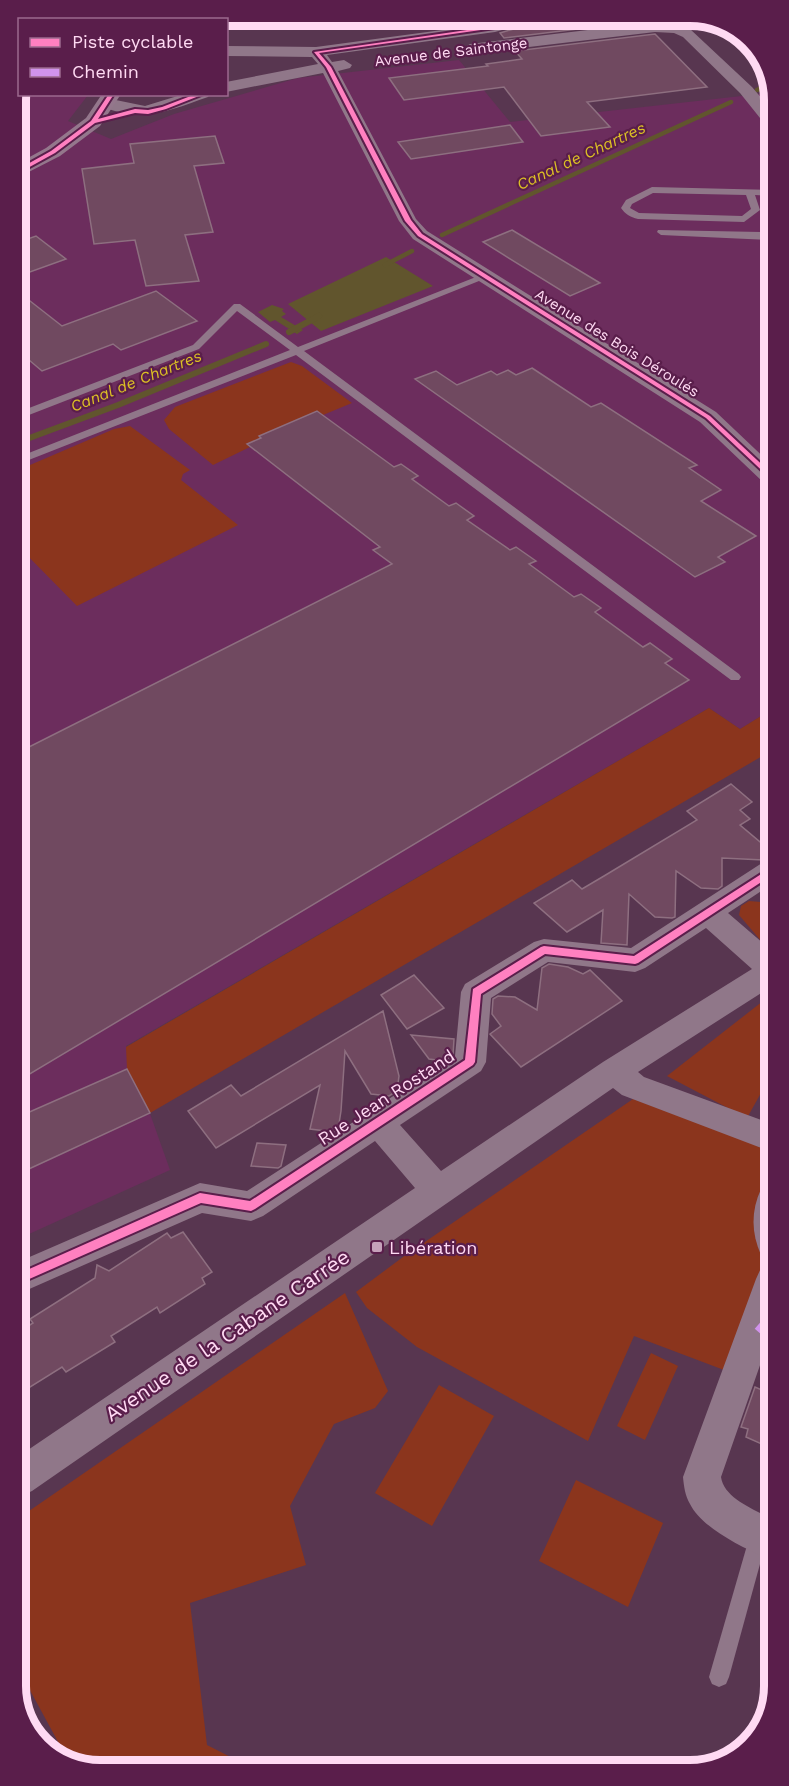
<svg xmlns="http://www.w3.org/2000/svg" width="789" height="1786" font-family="'Work Sans',sans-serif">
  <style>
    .built { fill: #6c2d5d }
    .green { fill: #8b351d }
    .water { fill: #61552d }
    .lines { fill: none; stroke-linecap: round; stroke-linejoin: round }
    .stream-far1 { stroke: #61552d; stroke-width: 4.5 }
    .stream { stroke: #61552d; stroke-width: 6 }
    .building { fill: #704960; stroke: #8e6f80; stroke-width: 1.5 }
    .lane { fill: #907789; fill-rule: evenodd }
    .street { fill: #907789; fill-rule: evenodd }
    .secondary { fill: #94778c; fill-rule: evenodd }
    .quiet { stroke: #d193ec; stroke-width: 10; stroke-dasharray: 20 10; stroke-linecap: butt }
    .cycleway-casing { stroke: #5a1e4b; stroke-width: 4 }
    .cycleway { fill: #ff80c0; fill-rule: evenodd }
    .poi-dot { fill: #c5a1ba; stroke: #5a1e4b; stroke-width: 2 }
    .labels { text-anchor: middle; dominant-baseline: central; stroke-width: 4.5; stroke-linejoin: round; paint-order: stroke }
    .far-street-label { font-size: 15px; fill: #ffdaf3; stroke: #5a1e4b }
    .far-water-label { font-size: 16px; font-style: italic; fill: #dcc025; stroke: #5a1e4b }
    .street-label { font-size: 18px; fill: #ffdaf3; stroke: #5a1e4b }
    .poi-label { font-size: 18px; fill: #ffdaf3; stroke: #5a1e4b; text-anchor: start }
    .near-street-label { font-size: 21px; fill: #ffdaf3; stroke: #5a1e4b }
    .rim { fill: none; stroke: #ffdaf3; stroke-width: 8 }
  </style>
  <rect width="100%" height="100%" fill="#583650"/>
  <path class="built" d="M459,60L510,122L769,93L771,710L740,729L709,708L126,1046L170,1170L18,1239L15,94L19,85L20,94L88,95L68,121L111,139L174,114L298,78Z"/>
  <g class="green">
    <path d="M291,362L302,366L352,403L323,415L317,411L260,436L261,438L247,444L250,447L213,465L169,429L164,420L175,407Z"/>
    <path d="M130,426L190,470L183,474L181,480L238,525L77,606L16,544V471L114,429Z"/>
    <path d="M709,708L740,729L771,710V751L150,1113L127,1069L126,1047Z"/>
    <path d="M749,901L772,903V941L762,942L739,915L741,906Z"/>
    <path d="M772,994V1073L747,1118L667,1076Z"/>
    <path d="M633,1099L761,1146L768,1163L756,1225L765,1268L724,1370L634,1336L588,1441L417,1347L367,1308L356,1292L403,1257Z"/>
    <path d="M345,1293L388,1391L375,1408L334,1424L290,1506L306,1565L190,1603L207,1745L256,1770L93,1771L69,1762L19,1670V1527L29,1511Z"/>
    <path d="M651,1353L678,1366L645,1440L617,1426Z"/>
    <path d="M439,1385L494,1416L432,1526L375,1493Z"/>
    <path d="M576,1480L663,1523L628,1607L539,1561Z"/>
  </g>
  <g class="water">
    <path d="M386,257L433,286L321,331L288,304Z"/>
    <path d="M272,305L284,309L282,311L286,314L281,317L303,330L297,334L275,320L270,322L258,312Z"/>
  </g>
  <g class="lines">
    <g class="stream-far1">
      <path d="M757,90L769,84"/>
      <path d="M442,235L731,102"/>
      <path d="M385,265L412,251"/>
    </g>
    <g class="stream">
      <path d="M289,332L319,316"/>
      <path d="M16,443L118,405L266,344"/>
    </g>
  </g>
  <g class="building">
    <path d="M547,15H637L644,21L504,38L500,33L544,20Z"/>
    <path d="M655,34L707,87L587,102L610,127L541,136L504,87L404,100L389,78L488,66L486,64L522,59L515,51Z"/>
    <path d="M510,125L523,142L411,159L398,142Z"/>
    <path d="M215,136L224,163L194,166L213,232L185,235L199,281L146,286L135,240L94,244L82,169L134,163L130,144Z"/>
    <path d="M512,230L600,283L570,296L483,242Z"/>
    <path d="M36,236L66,259L16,277V243Z"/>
    <path d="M16,290L62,326L156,291L197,321L121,350L113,344L42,371L16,349Z"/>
    <path d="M532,368L591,407L601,403L697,465L689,468L721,490L701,501L756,536L718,557L725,562L695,577L415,379L436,371L457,385L491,371L497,375L508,370L516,375Z"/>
    <path d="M317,411L394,467L401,464L418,476L412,479L449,506L456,503L474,516L467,520L510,550L516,547L536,561L529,564L574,597L581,594L601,608L595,612L643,647L650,643L672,659L665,663L689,680L18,1081L17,753L392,564L373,550L380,547L247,444L261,438L259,436Z"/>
    <path d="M731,784L752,802L740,810L750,819L740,825L765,846V860L722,858V886L718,889L701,888L676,871L675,917L672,918L655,917L629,894L627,945L601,943L603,910L567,932L534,903L572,880L582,889L604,876L697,820L687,811Z"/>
    <path d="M549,964L568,967L583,974L590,970L622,1001L521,1067L490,1034L501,1026L492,1014L493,999L498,996L515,997L537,1010L542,968Z"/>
    <path d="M414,975L444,1008L407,1029L381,995Z"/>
    <path d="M383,1011L399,1076L397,1091L389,1096L371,1094L345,1051L341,1111L338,1130L334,1132L310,1129L320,1085L216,1148L188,1111L231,1085L241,1096Z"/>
    <path d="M411,1035L454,1039L453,1055L444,1061L429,1059Z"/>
    <path d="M127,1069L150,1113L18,1174V1117Z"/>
    <path d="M257,1143L286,1145L281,1166L278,1168L251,1166Z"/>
    <path d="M183,1232L212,1272L202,1278L205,1284L160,1313L157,1307L124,1328L111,1336L115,1342L66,1372L62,1367L19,1394V1332L33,1323L30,1319L95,1278L97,1265L109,1271L167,1233L171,1238Z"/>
    <path d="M755,1387L773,1395V1449L746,1437L748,1429L741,1427Z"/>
  </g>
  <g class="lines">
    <g class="lane">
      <path d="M652,187L770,190V196L755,195L760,210L744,222L638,219C630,217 625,214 621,208L626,200ZM653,193L746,195L751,209L742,216L639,213L630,208L632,204Z"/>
      <path d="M658,230L761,232L770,234V240L661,235L657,232Z"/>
      <path d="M481,275L489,277L304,351L739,674L741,677L739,680H731L296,355L16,465V458L290,350L237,311L199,349L16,420V413L193,345L234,304H240L298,347Z"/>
      <path d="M759,1526L765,1529L768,1535L729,1677L726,1684L719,1687L712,1684L709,1677L750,1535L753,1529Z"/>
    </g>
    <g class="street">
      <path d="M521,15H545L543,18L495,32L327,55L332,62L344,60L352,65L350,68L338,71L416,219L427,231L716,412L771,464V484L763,482L700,422L413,239L399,221L323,73L226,92V82L318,64L312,57L226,56V46L316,47L494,23Z"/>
      <path d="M702,18L718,24L690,29L752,87L770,108V124L764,123L740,93L683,37L674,33L655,32L470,54L462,49L470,44L655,22L675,24Z"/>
      <path d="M184,94H210L208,97C176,108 149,121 115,111C108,109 102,108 98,103L106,98L145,106Z"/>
      <path d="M772,860V884L728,913L772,951V986L638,1072L644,1077L772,1124V1152L622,1095L613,1088L32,1491L19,1497V1456L415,1188L375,1141L263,1216L251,1221L202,1213L18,1294V1262L200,1183L247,1191L455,1056L461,992L465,984L534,942L544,939L631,948L762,863ZM706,928L752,969L603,1062L441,1171L400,1125L481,1071L486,1062L491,998L548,962L635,972L645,968Z"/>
      <path d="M773,1185V1259L761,1255C751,1232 751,1211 761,1189Z"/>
      <path d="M773,1263V1328L721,1477C724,1499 756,1510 774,1520V1561C749,1551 702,1529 690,1504C685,1495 684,1487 683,1477L756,1279L761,1268Z"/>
    </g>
    <g class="secondary">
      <path d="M150,15H168L165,20H147Z"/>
      <path d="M102,94H121L100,126L60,156L15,179V165L46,148L86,118Z"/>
    </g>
    <path class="quiet" d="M758,1325L773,1338"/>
    <defs>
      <g id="cycleway">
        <path d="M532,15H540L495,28L319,53L331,67L411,220L422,234L710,416L771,473V479L706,418L418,236L405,221L326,67L314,52L495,26Z"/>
        <path d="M109,94H114L98,119L135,109L148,110L162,107L196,94H204L166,109L148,114L135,113L95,123L55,153L15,175V171L51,151L91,121Z"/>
        <path d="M772,867V875L638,963L635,964L545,954L481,994L475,1062L473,1065L255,1209L251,1211L201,1203L18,1284V1274L200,1193L250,1201L465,1060L473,989L541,947L544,946L634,956Z"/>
      </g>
    </defs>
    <use href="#cycleway" class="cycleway-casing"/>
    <use href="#cycleway" class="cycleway"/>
  </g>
  <rect class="poi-dot" x="371" y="1241" width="12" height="12" rx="3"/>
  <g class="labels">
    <g class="far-street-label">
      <text transform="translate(451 52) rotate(-7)">Avenue de Saintonge</text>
      <text transform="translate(617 343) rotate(32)">Avenue des Bois Déroulés</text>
    </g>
    <g class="far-water-label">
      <text transform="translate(581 156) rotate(-25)">Canal de Chartres</text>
      <text transform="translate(136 381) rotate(-22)">Canal de Chartres</text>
    </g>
    <g class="street-label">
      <text transform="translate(386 1097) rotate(-33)">Rue Jean Rostand</text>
    </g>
    <g class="poi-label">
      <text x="389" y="1247">Libération</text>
    </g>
    <g class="near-street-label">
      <text transform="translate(227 1335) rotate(-34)">Avenue de la Cabane Carrée</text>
    </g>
  </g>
  <path d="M0 0H789V1786H0ZM100 26H690A74 74 0 0 1 764 100V1686A74 74 0 0 1 690 1760H100A74 74 0 0 1 26 1686V100A74 74 0 0 1 100 26Z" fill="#5a1e4b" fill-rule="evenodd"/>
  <path class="rim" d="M100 26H690A74 74 0 0 1 764 100V1686A74 74 0 0 1 690 1760H100A74 74 0 0 1 26 1686V100A74 74 0 0 1 100 26Z"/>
  <rect x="18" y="18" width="210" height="78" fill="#5a1e4b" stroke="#9c698e" stroke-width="1.5"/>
  <rect x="30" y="38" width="30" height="9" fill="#ff80c0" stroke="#9c698e" stroke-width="1.5"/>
  <text x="72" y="48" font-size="18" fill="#ffdaf3">Piste cyclable</text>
  <rect x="30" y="68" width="30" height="9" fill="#d193ec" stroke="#9c698e" stroke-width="1.5"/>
  <text x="72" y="78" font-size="18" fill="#ffdaf3">Chemin</text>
</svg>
